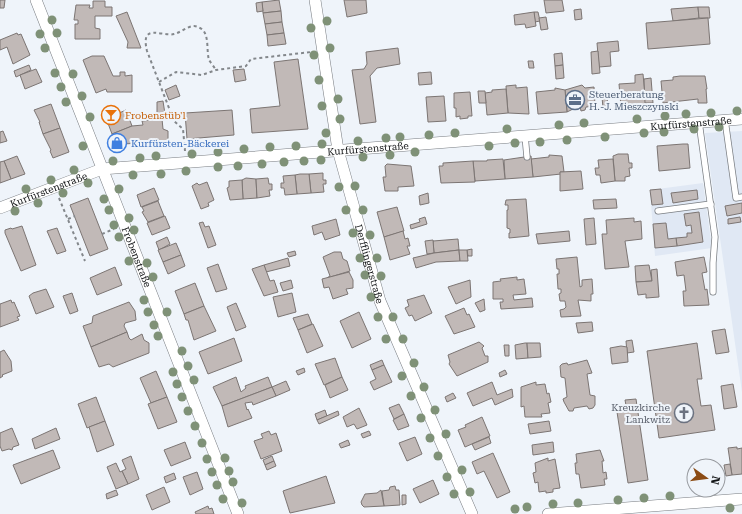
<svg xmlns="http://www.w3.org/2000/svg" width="742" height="514" font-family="'Roboto Serif',serif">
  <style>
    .built { fill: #e0e8f4 }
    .building { fill: #c1b9b7; stroke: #7c7573 }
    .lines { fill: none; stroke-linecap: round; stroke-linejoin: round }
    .service-casing { stroke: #7a7e83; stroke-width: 7 }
    .minor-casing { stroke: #7a7e83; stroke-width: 12 }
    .path { stroke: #83878b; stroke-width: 2; stroke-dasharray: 3 3; stroke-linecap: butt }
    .service { stroke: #fff; stroke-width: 5.5 }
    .minor { stroke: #fff; stroke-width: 11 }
    .tree { fill: #7f9177 }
    .labels { text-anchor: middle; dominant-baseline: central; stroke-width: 4; stroke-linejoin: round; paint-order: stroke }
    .service-label { font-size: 10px; fill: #4e5e75; stroke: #eff4fa; text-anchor: start }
    .food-label { font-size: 10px; fill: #c56008; stroke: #eff4fa; text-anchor: start }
    .street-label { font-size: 10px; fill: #121416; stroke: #eff4fa }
    .shop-label { font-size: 10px; fill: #366cbe; stroke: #eff4fa; text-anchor: start }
    .worship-label { font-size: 10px; fill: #5b616d; stroke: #eff4fa; text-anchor: end }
  </style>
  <rect width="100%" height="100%" fill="#eff4fa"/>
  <g class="built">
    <path d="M742,131V392L705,133Z"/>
    <path d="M703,183L712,248L655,256L650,190Z"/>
  </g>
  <g class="building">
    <path d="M0,0H5L4,8H0Z"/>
    <path d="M279,0L281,11L263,13L262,2Z"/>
    <path d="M344,0H366L367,13L347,17Z"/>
    <path d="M544,0H562L564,11L546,13Z"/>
    <path d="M93,1H105V7H112V16H95V28L100,29V39H75V24H78V20H74L76,5H90L89,8H93Z"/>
    <path d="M262,2L263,11L257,12L256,3Z"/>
    <path d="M698,7L699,18L673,21L671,9Z"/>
    <path d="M698,7H709L710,18H699Z"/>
    <path d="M581,9L582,19L575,20L574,10Z"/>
    <path d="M281,11L282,22L265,24L263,13Z"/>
    <path d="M127,12L141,48H127L128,42L116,16Z"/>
    <path d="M534,12H538L540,21L535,22Z"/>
    <path d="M534,12L536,26L526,28L525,24L515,25L514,15Z"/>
    <path d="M546,17L548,29L541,30L539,18Z"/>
    <path d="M708,18L710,44L648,49L646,23Z"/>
    <path d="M282,22L284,33L267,35L265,24Z"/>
    <path d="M17,33L18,35L21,34L30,55L13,64L7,47L0,50V40Z"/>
    <path d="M284,33L286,44L268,46L267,35Z"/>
    <path d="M618,41L619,51L610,52L611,66L599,67L597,43Z"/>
    <path d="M398,48L400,64L377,68L370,76L376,122L360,124L352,70L364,69L367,64L366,52Z"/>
    <path d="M598,51L600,73L592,74L591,52Z"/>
    <path d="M562,53L563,65L555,66L554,54Z"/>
    <path d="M92,56H104L113,76H120V72H125V76L132,75V92H107L106,89L96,93L83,60Z"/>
    <path d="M298,59L308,129L252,133L250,109L280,106L274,62Z"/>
    <path d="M528,61H533L534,68H529Z"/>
    <path d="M29,65L31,70L16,77L14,71Z"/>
    <path d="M563,65L564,78L556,79L555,66Z"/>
    <path d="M36,69L42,82L25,89L20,75Z"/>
    <path d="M244,69L246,80L235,82L233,70Z"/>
    <path d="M431,72L432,84L419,85L418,73Z"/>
    <path d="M643,74L646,105L621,107L619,84L635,83V75Z"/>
    <path d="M680,76H705L707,89H706L707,103H698V99L663,103L661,81L673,80V77Z"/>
    <path d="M651,78L653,103H645L644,79Z"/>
    <path d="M176,85L180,96L169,100L165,90Z"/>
    <path d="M516,85V88L527,87L529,114L508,113L506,86Z"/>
    <path d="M582,85L585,88L594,87L595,106L586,107L585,110L581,111L580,106L577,107L567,112L565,90Z"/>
    <path d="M555,88L565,90L567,112L538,114L536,92L555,90Z"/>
    <path d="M506,89L508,113L487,115L485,93L492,92V90Z"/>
    <path d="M478,91H485L486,103H479Z"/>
    <path d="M470,92L472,116H468V118L460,119V116L456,117V108H454V93Z"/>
    <path d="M444,96L446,121L428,122L426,97Z"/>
    <path d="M602,97H607L608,108H603Z"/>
    <path d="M163,101L165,114L157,115V102Z"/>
    <path d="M51,104L60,128L43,134L39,122H40L34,110Z"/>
    <path d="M109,107H114L117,114L126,110L132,126L112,134L103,110Z"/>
    <path d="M232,110L234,135L187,139L185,113Z"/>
    <path d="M162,119L163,129L168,131V142L121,144L120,146L114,143L112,134L132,126L143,125L142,121Z"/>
    <path d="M60,128L69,152L53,158L50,151L51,150L43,134Z"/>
    <path d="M3,131L7,141L0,143V132Z"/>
    <path d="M683,144H688L690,168L659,171L657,146Z"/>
    <path d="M618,154H628L629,163H632V168H629L630,176L625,177V181H615L613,156Z"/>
    <path d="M549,155L562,156L564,172H560L561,174L533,177L531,159L549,157Z"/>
    <path d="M17,156L25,174L11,179L4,161Z"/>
    <path d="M531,156L533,177L505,179L504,160Z"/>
    <path d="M503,159L505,179L475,181L473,161H487V160Z"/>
    <path d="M613,159L615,181L601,183L600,175H596L595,168H599L598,160Z"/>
    <path d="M4,161L11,179L0,183V162Z"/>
    <path d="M473,161L475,182L441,183L439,166H443V163Z"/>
    <path d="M387,164L411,166L414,186L398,187V191H385L383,177H386L385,166Z"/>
    <path d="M581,171L583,189L560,191V172Z"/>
    <path d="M323,173V180H326V184H323L324,192L311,193L309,174Z"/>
    <path d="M300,174H309L311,193L297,194L295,175Z"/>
    <path d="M295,175L297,194L285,195L284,188H281V183H284L283,176Z"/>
    <path d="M246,178L256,179L257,198L243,199L242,180Z"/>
    <path d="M268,178L269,184H272V190H269L270,196L257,198L256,179Z"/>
    <path d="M242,180L243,199L230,200L227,188L229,187V181Z"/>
    <path d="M207,182L214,200L208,203L209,206L201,209L192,186L197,183L199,185Z"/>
    <path d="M154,188L159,200L141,207L137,195Z"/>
    <path d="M661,189L663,204L652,205L650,190Z"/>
    <path d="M697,190L698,199L673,203L671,193Z"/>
    <path d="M428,193L429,203L420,205L419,196Z"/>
    <path d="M88,198L108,249L90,256L70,205Z"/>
    <path d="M526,199L529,236L509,238V233H510V229L507,228V210H508V205H505L506,200Z"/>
    <path d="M616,199L617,208L594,209L593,200Z"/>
    <path d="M158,201L164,216L148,222L142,212L144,211L142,207Z"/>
    <path d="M742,203V213L727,216L725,206Z"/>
    <path d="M397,207L404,231L384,237L377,212Z"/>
    <path d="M699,212L703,242L677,246L676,238L687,237V233H692L691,225L686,226L684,214Z"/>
    <path d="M165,216L170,228L152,235L147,223Z"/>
    <path d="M425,217L427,224L411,229L410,225L420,222L419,219Z"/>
    <path d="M740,217L741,222L728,224V219Z"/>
    <path d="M594,218L596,244L586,245L584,219Z"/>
    <path d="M634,218V222L641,221L642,239L625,241L629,267L605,269L602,234H607L606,220Z"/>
    <path d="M336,219L340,235L325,240L322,232L314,235L312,226Z"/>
    <path d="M203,222L205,227L209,226L216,245L208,248L199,223Z"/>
    <path d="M666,223L668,239L676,238L677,246L655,248L653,224Z"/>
    <path d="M22,226L36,265L21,271L5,233V230L11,228L12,229Z"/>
    <path d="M57,228L66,251L57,254L47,231Z"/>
    <path d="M403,231L405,239L408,238L410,246H407L410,254L390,260L384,237Z"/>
    <path d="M569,231L570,241L538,244L536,234Z"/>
    <path d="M167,237L170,244L159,250L156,242Z"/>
    <path d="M458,239L459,250L434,253L433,241Z"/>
    <path d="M433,240L434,253L427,254L425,241Z"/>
    <path d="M176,243L181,255L163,262L158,250Z"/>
    <path d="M472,249V256H468L467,250Z"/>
    <path d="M459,250L460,261L436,262L416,268L413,258L434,253Z"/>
    <path d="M459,250H467L468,261H460Z"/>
    <path d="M295,251L296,255L289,257L287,253Z"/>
    <path d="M334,252H341L343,259L347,261L350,271L327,278L330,276L323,257Z"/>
    <path d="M181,255L185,266L168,274L163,262Z"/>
    <path d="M577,257L580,287L582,286V280L592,279L593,294H591V301L578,300L581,316L561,317L560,310L564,309L566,307L565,301H560L559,294L561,293V289H558L557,274H559V269H557L556,259Z"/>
    <path d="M704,257L707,272L702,273L705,290L707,289L709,305L684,306L683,291H686L684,275L677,276L675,262Z"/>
    <path d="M288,258L290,266L266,272L264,265Z"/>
    <path d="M218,264L227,289L216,292L207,268Z"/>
    <path d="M264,265L270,281L274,280L278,292L264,296L252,269Z"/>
    <path d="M649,265L652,281L636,282L635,266Z"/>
    <path d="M115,267L122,285L97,295L90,278Z"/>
    <path d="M657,269L659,297L646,298V294L638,295L636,282L652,281L651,270Z"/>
    <path d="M349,272L353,280V288L346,289L348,294L333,299L329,287L324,288L322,279Z"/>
    <path d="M517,277V280L524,279L526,294L513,295L514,300L532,298L533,307L501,309L500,302H503V299H493V282L501,281L500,279Z"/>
    <path d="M291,280L293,288L283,291L280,283Z"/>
    <path d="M470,280L471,297L456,304L448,287Z"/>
    <path d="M195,283L204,306L184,314L175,291Z"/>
    <path d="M46,289L54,307L36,314L29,296L33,293Z"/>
    <path d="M72,293L78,311L70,314L63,296Z"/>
    <path d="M292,293L296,312L278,317L273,297Z"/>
    <path d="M424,295L432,313L415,321L412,315L409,316L405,308L409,306L407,300Z"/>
    <path d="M484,299L485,310L480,312L475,303Z"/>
    <path d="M11,300L12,303L14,302L20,316L17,317L19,320L0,327V304Z"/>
    <path d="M129,302L135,311L136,320L125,323L124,326L127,332L91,347L83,326L92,323L93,316Z"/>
    <path d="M236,303L246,327L236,331L227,307Z"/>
    <path d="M204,306L216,331L194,340L188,320H186L184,314Z"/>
    <path d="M464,308L467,315L469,314L475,327L454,334L445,316Z"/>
    <path d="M359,312L371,339L352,348L340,321Z"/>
    <path d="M308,314L312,324L298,330L293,318Z"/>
    <path d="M592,322L593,331L578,333L576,323Z"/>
    <path d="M313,324L323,346L307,353L298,330Z"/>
    <path d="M725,329L729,352L716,354L712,331Z"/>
    <path d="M127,332L129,338L131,340L142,334L144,340L149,343V353L113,367L109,364L99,367L91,347Z"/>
    <path d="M234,338L242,361L208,374L199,352Z"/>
    <path d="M632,340L634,352L627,353L626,341Z"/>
    <path d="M479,342L484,346L482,348L485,356H488V362L457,376L449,364L450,362L448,355Z"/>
    <path d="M525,343H527L528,358L516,359L515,345Z"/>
    <path d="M527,343H540L541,357L528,358Z"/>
    <path d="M697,343L702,379H697L701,406L711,405L715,430L659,438L647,351Z"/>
    <path d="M504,345H509V356H505Z"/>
    <path d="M621,346L627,347L628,362L612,364L610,348Z"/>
    <path d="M4,350L11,361L12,371L2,375L3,376L0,378V352Z"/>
    <path d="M335,358L342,377L324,385L315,364Z"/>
    <path d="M382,360L384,365L372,370L370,365Z"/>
    <path d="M587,360L592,373L587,374L590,395L595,396V405L593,408L589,409L587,406L574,408L573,411H569L564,402L563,399L567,397L565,378L561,377L560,366L562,364L567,363L568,365Z"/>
    <path d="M384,365L392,382L374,390L370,382L376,379L372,370Z"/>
    <path d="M304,368L305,372L298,375L296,371Z"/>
    <path d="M505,370L507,374L500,377L499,373Z"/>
    <path d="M156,371L167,397L151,403L140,378Z"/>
    <path d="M236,377L241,392L246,388L245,386L268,377L272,387L222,406L213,387Z"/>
    <path d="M342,377L348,390L330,398L325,385Z"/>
    <path d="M286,381L290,390L276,396L272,387Z"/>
    <path d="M492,382L497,395L512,389L513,397L495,405L492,398L473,406L467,393Z"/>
    <path d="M536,382V385L545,384L547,394L549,393L551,402L548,403L550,413L541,414L542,417H525L524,406L521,407V387Z"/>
    <path d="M733,384L737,407L724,409L721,386Z"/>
    <path d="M272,387L276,396L253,405L252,402L245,403L247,410L248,409L252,418L228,427L222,406Z"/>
    <path d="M453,393L456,398L447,402L445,397Z"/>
    <path d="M96,397L105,421L87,428L78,404Z"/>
    <path d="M167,397L177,422L158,429L148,404Z"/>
    <path d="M636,399L648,480L628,483L617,412L627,411L625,400Z"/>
    <path d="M399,404L404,414L394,419L389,408Z"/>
    <path d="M359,408L367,425L357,429L354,424L347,427L343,417Z"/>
    <path d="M325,410L327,416L317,420L315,414Z"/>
    <path d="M338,411L339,415L319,424L317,420Z"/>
    <path d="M404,414L409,426L398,430L393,420Z"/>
    <path d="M482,417L490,436L465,447L458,430L466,427L465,425Z"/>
    <path d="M105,421L114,445L97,452L89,427Z"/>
    <path d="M549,421L551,431L530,434L528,424Z"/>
    <path d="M12,428L19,445L13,447L12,450L9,449L2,451L0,446V433Z"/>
    <path d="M56,428L60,439L35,449L32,439Z"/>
    <path d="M269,431L271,435L276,433L282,451L261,459L254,441L263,438L261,434Z"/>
    <path d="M369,431L371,435L363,438L361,434Z"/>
    <path d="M415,437L422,454L407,461L399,443Z"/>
    <path d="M489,437L491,443L475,450L472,444Z"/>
    <path d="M348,440L350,445L341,448L339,444Z"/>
    <path d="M185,442L191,458L171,466L164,450Z"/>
    <path d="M553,442L554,452L533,455L532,445Z"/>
    <path d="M737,447V449L742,448V474L732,475L728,448Z"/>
    <path d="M53,450L60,468L21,484L13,465Z"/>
    <path d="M600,450L604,461H602L603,473L606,472L607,479H604L605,485L581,488L579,474H576L575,463H577L576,454Z"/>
    <path d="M493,453L510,492L497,498L484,471L477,474L472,462Z"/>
    <path d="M131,456L139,479L128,484L122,471L126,469L122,460Z"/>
    <path d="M272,456L274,461L265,465L263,460Z"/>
    <path d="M548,458V461L555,459L560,488L553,489V492L546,493V491L539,492L538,482L535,483L533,473L536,472L535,463Z"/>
    <path d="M274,461L276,466L267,470L265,465Z"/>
    <path d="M116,463L120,472L122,471L128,484L116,489L107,467Z"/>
    <path d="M730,464L732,475L726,476L724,465Z"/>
    <path d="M197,472L203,489L190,495L183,477Z"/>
    <path d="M174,473L176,479L166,483L164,477Z"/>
    <path d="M326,476L335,503L290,513L283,491Z"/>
    <path d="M433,480L439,494L420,503L413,489Z"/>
    <path d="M395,486L396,490H399L400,505L384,506L382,491L389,490L390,487Z"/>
    <path d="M164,487L170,502L152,510L146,495Z"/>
    <path d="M116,490L118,495L107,499L106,494Z"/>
    <path d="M381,490L384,506L364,507L362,505L361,502L365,494L377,493Z"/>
    <path d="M402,495H406V504L402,505Z"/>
    <path d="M208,506L209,509L212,508L214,514H196L195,512Z"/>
  </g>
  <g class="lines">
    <defs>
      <g id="service">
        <path d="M725,120L736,198L742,197"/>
        <path d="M699,122L715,237L713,263V292"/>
        <path d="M525,136L527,157"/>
        <path d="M658,211L711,204"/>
      </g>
      <g id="minor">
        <path id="s1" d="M36,0L238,514"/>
        <path id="s2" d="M315,0L338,150L380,301L472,514"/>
        <path id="s3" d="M0,208L102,169L742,119"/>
        <path d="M548,514L742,499"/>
      </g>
    </defs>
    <use href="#service" class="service-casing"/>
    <use href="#minor" class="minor-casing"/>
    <g class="path">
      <path d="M159,82L176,72L202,75L216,70L246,66L251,59L311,52"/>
      <path d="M185,151L183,129L174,121L147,51C140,22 162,37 174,34C183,32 191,22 200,28C210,33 206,50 209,60C211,63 214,67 216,70"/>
      <path d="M59,198L85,261"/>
      <path d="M68,219L75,216"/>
      <path d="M102,234L114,229"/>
    </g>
    <use href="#service" class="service"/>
    <use href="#minor" class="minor"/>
  </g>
  <g class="tree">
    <circle cx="52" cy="20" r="4.5"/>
    <circle cx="327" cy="21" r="4.5"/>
    <circle cx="311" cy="28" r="4.5"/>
    <circle cx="57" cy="33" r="4.5"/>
    <circle cx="40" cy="34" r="4.5"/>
    <circle cx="45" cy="48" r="4.5"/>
    <circle cx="330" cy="48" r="4.5"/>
    <circle cx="314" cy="55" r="4.5"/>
    <circle cx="55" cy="73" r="4.5"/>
    <circle cx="73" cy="74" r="4.5"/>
    <circle cx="319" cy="80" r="4.5"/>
    <circle cx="61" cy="87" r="4.5"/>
    <circle cx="82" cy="96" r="4.5"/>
    <circle cx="338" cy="99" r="4.5"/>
    <circle cx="66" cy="102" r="4.5"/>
    <circle cx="322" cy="106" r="4.5"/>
    <circle cx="737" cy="111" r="4.5"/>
    <circle cx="711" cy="113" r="4.5"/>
    <circle cx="686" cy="114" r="4.5"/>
    <circle cx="665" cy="116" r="4.5"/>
    <circle cx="90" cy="117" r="4.5"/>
    <circle cx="340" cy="119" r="4.5"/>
    <circle cx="637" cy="119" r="4.5"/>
    <circle cx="584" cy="123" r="4.5"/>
    <circle cx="559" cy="125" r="4.5"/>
    <circle cx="719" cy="127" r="4.5"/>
    <circle cx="507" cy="129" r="4.5"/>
    <circle cx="694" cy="129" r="4.5"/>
    <circle cx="664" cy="132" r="4.5"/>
    <circle cx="326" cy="133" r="4.5"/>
    <circle cx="455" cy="133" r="4.5"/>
    <circle cx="644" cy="133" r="4.5"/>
    <circle cx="429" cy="135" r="4.5"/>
    <circle cx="400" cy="137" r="4.5"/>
    <circle cx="605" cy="137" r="4.5"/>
    <circle cx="386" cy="138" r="4.5"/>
    <circle cx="567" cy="140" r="4.5"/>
    <circle cx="358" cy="141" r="4.5"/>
    <circle cx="540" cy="142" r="4.5"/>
    <circle cx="515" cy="143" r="4.5"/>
    <circle cx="322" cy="144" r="4.5"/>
    <circle cx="83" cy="146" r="4.5"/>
    <circle cx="296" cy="146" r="4.5"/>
    <circle cx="489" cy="146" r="4.5"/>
    <circle cx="270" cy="147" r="4.5"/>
    <circle cx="244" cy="149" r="4.5"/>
    <circle cx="218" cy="152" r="4.5"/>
    <circle cx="415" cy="152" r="4.5"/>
    <circle cx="192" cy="154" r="4.5"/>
    <circle cx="390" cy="155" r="4.5"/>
    <circle cx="156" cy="156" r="4.5"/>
    <circle cx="363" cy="157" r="4.5"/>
    <circle cx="140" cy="158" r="4.5"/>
    <circle cx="321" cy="160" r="4.5"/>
    <circle cx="113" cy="161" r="4.5"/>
    <circle cx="304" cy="161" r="4.5"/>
    <circle cx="284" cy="162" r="4.5"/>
    <circle cx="262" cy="164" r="4.5"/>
    <circle cx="238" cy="166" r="4.5"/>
    <circle cx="218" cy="167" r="4.5"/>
    <circle cx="74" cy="170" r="4.5"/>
    <circle cx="186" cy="171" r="4.5"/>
    <circle cx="161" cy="174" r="4.5"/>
    <circle cx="133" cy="175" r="4.5"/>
    <circle cx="51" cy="180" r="4.5"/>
    <circle cx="88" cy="183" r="4.5"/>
    <circle cx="355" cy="186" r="4.5"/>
    <circle cx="339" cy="187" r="4.5"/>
    <circle cx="26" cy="189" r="4.5"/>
    <circle cx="119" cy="189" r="4.5"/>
    <circle cx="63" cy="193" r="4.5"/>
    <circle cx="104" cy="199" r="4.5"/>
    <circle cx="38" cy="203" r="4.5"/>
    <circle cx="109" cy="210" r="4.5"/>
    <circle cx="346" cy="210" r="4.5"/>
    <circle cx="363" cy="210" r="4.5"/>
    <circle cx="15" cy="211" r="4.5"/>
    <circle cx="129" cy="218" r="4.5"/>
    <circle cx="114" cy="225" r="4.5"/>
    <circle cx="134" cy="230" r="4.5"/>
    <circle cx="353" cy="233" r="4.5"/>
    <circle cx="370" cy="235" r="4.5"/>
    <circle cx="119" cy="237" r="4.5"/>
    <circle cx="360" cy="258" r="4.5"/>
    <circle cx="377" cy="258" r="4.5"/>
    <circle cx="129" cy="261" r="4.5"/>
    <circle cx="147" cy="263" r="4.5"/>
    <circle cx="365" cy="275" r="4.5"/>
    <circle cx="381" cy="276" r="4.5"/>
    <circle cx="153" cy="277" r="4.5"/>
    <circle cx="371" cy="297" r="4.5"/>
    <circle cx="144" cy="300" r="4.5"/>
    <circle cx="148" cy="312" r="4.5"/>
    <circle cx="167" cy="312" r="4.5"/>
    <circle cx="378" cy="317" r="4.5"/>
    <circle cx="393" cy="317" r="4.5"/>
    <circle cx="154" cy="325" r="4.5"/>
    <circle cx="158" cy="336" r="4.5"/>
    <circle cx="386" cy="339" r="4.5"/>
    <circle cx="403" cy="339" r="4.5"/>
    <circle cx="182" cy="351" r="4.5"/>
    <circle cx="414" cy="363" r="4.5"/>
    <circle cx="188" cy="366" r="4.5"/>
    <circle cx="173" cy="372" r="4.5"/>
    <circle cx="402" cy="376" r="4.5"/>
    <circle cx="194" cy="380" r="4.5"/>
    <circle cx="177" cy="384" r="4.5"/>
    <circle cx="424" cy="387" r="4.5"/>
    <circle cx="411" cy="396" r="4.5"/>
    <circle cx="182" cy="397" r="4.5"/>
    <circle cx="435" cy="410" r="4.5"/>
    <circle cx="188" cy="411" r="4.5"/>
    <circle cx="421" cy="418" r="4.5"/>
    <circle cx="195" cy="426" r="4.5"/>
    <circle cx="446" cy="434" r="4.5"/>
    <circle cx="430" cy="438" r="4.5"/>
    <circle cx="202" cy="443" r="4.5"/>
    <circle cx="438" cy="456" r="4.5"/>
    <circle cx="225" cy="458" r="4.5"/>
    <circle cx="207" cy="459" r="4.5"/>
    <circle cx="462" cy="470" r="4.5"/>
    <circle cx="229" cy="471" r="4.5"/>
    <circle cx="212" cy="472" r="4.5"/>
    <circle cx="447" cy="477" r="4.5"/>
    <circle cx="233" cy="482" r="4.5"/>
    <circle cx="217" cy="485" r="4.5"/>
    <circle cx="470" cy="492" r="4.5"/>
    <circle cx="454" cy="494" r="4.5"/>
    <circle cx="670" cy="496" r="4.5"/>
    <circle cx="644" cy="498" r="4.5"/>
    <circle cx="223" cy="499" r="4.5"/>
    <circle cx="618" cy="500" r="4.5"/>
    <circle cx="242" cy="503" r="4.5"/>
    <circle cx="578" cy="503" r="4.5"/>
    <circle cx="553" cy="504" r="4.5"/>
    <circle cx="527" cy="507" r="4.5"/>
    <circle cx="730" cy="508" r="4.5"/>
    <circle cx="515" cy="509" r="4.5"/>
  </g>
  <defs>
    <symbol id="office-ring" viewBox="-11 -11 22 22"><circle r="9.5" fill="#eff4fa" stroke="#5c6f8a" stroke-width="1.5"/><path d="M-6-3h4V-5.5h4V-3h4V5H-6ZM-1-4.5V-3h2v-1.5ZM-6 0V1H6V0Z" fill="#5c6f8a"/></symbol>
    <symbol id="bar-ring" viewBox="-11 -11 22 22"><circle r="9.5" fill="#eff4fa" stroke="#e8710a" stroke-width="1.5"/><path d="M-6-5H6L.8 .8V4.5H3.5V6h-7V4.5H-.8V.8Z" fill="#e8710a"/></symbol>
    <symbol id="shop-ring" viewBox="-11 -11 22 22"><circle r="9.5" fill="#eff4fa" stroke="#3f7fe0" stroke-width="1.5"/><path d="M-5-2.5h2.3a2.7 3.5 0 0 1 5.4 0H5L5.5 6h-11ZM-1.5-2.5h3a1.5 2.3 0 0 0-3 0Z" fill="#3f7fe0"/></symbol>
    <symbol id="church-ring" viewBox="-11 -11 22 22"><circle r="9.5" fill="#eff4fa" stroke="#6b7280" stroke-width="1.5"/><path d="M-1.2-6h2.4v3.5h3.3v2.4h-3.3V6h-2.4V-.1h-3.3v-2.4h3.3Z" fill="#6b7280"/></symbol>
  </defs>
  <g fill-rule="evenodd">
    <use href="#office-ring" x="564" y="89" width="22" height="22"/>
    <use href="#bar-ring" x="100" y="104" width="22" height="22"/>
    <use href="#shop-ring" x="106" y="132" width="22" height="22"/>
    <use href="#church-ring" x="673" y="402" width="22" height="22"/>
  </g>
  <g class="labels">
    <g class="service-label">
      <text x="589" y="94">Steuerberatung<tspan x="589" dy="12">H.-J. Mieszczynski</tspan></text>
    </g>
    <g class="food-label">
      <text x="125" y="115">Frobenstüb'l</text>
    </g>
    <g class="street-label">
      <text stroke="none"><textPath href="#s3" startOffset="700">Kurfürstenstraße</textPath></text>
      <text stroke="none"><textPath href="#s3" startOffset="376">Kurfürstenstraße</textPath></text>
      <text stroke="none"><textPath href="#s3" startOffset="52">Kurfürstenstraße</textPath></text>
      <text stroke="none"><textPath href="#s1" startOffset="276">Frobenstraße</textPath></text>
      <text stroke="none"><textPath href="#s2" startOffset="270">Derfflingerstraße</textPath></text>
    </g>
    <g class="shop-label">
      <text x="131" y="143">Kurfürsten-Bäckerei</text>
    </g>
    <g class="worship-label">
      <text x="670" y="407">Kreuzkirche<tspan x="670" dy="12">Lankwitz</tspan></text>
    </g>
  </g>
  <g transform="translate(706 478) rotate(104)"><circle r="19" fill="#eff4fa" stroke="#979a9f"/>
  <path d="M0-3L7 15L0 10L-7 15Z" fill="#8b4b14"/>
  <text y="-6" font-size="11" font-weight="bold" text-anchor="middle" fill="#121416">N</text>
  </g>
</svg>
